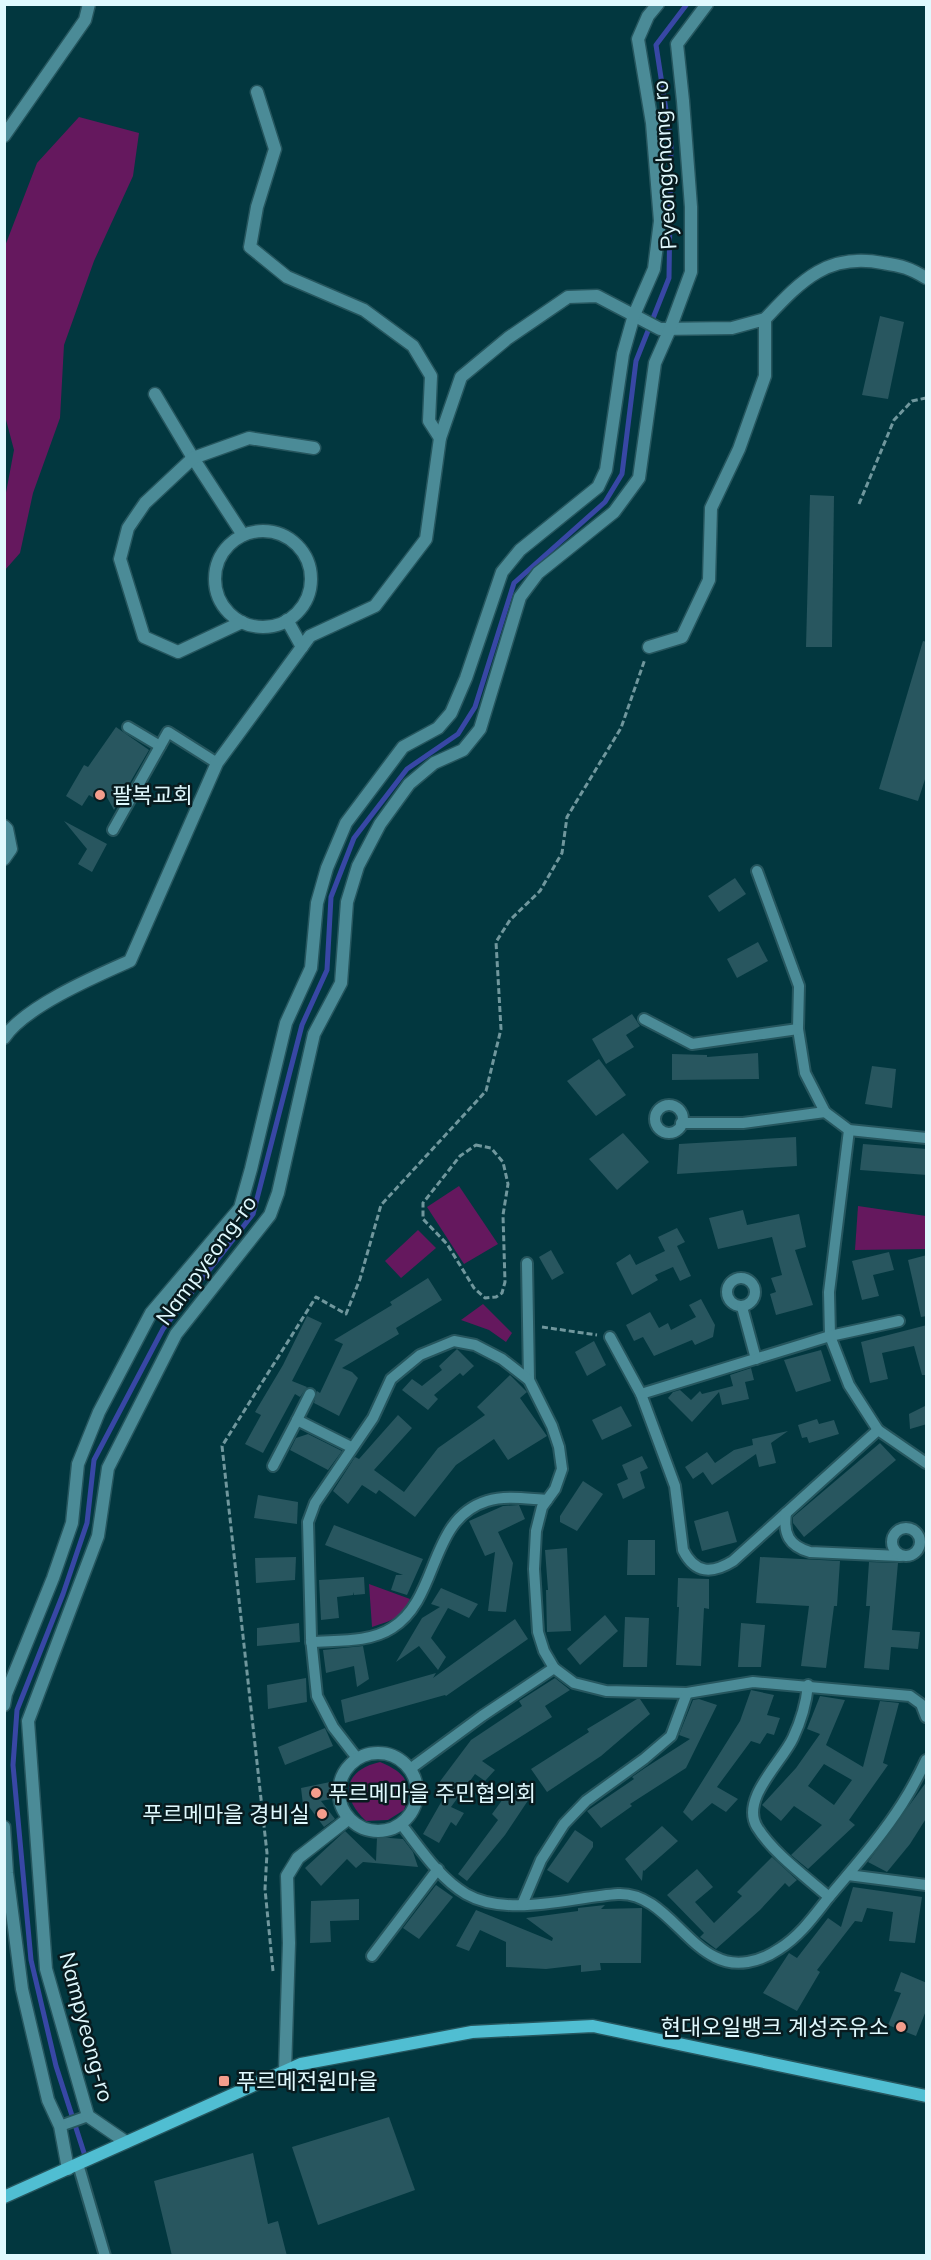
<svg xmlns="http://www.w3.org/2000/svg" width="931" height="2260" font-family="Mulish,'Noto Sans KR',sans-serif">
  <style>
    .green { fill: #65185e }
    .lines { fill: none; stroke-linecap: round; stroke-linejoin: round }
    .stream { stroke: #3847a5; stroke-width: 5 }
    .building { fill: #28565f; fill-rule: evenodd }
    .lane-casing { stroke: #26565e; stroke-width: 14 }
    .street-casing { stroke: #26565e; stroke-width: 15 }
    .secondary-casing { stroke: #26565e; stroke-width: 15 }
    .path { stroke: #70979d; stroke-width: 3; stroke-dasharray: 6 3; stroke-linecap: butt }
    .lane { stroke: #4b8b97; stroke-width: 10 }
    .street { stroke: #4b8b97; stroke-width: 12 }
    .secondary { stroke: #50bed2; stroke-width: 12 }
    .poi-dot { fill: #f49d8c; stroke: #081b1f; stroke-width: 2 }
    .labels { text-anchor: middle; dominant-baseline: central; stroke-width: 5; stroke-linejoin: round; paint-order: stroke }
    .street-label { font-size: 22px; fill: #e0f9fe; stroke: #081b1f }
    .poi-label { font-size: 22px; fill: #e0f9fe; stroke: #081b1f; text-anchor: start }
  </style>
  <rect width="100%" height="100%" fill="#02373f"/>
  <g class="green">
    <path d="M79,117L139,133L133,176L94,261L64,345L60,418L33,493L20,553L5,570V498L14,450L5,416V246L37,163Z"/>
    <path d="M459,1186L498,1244L464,1264L427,1207Z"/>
    <path d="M858,1206L926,1216V1249L855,1250Z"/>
    <path d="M418,1230L436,1248L401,1278L385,1261Z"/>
    <path d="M483,1304L512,1333L506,1342L489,1330L461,1320Z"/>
    <path d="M369,1584L410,1599C400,1619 393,1620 372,1627Z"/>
    <path d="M380,1762C406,1773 413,1783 404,1810L388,1820L366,1821C339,1796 344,1770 380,1762Z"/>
  </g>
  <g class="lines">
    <path class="stream" d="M86,2159L56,2066L31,1960L13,1765L17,1710L63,1594L87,1523L94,1460L163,1329L253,1214L302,1025L327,970L331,897L354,838L407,769L458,734L475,707L514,583L605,502L622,474L636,361L669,278L671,143L656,45L687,4"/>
  </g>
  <g class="building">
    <path d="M880,316L904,322L888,399L862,395Z"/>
    <path d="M810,495L834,496L832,647H806Z"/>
    <path d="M923,641L927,642V773L918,801L879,789Z"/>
    <path d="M116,727L149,750L114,810L103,790L97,800L89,795L82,806L66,796L84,765L88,767Z"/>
    <path d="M64,821L107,844L92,872L78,864L87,849Z"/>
    <path d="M735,878L746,894L719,912L708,896Z"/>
    <path d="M758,942L768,961L737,978L727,959Z"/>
    <path d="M632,1014L640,1026L626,1035L634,1047L606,1064L592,1039Z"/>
    <path d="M758,1053L759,1079L672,1080V1054L707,1055V1057Z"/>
    <path d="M599,1059L626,1095L596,1116L567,1081Z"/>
    <path d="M872,1066L896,1069L892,1108L865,1104Z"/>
    <path d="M623,1133L649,1162L617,1190L589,1159Z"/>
    <path d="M796,1137L797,1166L677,1174L679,1144Z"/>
    <path d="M863,1144L927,1149V1175L860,1170Z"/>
    <path d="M743,1210L747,1225L799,1214L806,1247L795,1250L813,1305L776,1315L770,1294L776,1292L771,1278L782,1275L772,1237L718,1249L709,1218Z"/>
    <path d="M677,1228L685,1242L677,1246L691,1276L680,1281L673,1267L655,1275L658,1280L632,1295L616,1263L630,1254L636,1265L665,1251L658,1237Z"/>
    <path d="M551,1250L564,1273L552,1280L539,1257Z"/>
    <path d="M889,1252L894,1270L873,1275L879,1296L862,1300L852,1261Z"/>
    <path d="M927,1255V1316L921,1317L908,1260Z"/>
    <path d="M428,1278L442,1300L396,1328L399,1334L342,1368L352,1372L358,1378L339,1416L314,1403L317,1391L320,1393L343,1344L334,1340L392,1305L390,1302Z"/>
    <path d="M701,1299L715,1325L713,1337L695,1345L692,1340L654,1356L643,1337L634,1341L626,1325L650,1312L659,1328L668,1323L671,1330L696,1317L689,1305Z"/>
    <path d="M307,1316L322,1323L292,1381L307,1387L300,1397L295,1394L263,1453L245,1444L261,1415L255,1412L283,1365Z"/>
    <path d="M927,1325V1375H922L914,1346L882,1353L888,1379L870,1383L861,1342Z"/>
    <path d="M594,1341L606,1365L587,1376L575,1352Z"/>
    <path d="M457,1349L474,1366L463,1376L460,1373L434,1395L438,1399L428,1410L402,1390L412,1379L422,1386L442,1370L439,1366Z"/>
    <path d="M821,1350L831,1381L796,1392L784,1360Z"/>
    <path d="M751,1368L754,1380L745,1382L749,1399L722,1405L719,1392L692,1422L668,1398L673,1392L680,1390L691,1400L700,1391L702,1394L733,1386L730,1375Z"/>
    <path d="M510,1375L527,1392L520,1398L547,1436L508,1460L494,1439L456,1465L415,1517L379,1490L376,1494L362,1485L348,1504L333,1491L355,1457L359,1459L398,1415L412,1428L374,1470L404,1492L438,1448L485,1415L477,1407Z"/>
    <path d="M927,1405V1424L910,1429L909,1414Z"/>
    <path d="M621,1406L632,1426L602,1440L592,1420Z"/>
    <path d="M817,1419L819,1424L834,1420L839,1434L809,1443L807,1437L802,1438L798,1425Z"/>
    <path d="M788,1431L771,1443L776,1463L759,1467L756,1454L712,1485L703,1472L693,1479L685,1467L707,1452L715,1463L734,1450L753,1445L752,1439Z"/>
    <path d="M308,1434L342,1451L328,1470L290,1450L296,1438Z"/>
    <path d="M880,1443L896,1460L804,1537L793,1523V1517Z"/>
    <path d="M642,1456L648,1468L640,1472L645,1488L623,1499L617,1484L628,1479L622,1465Z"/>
    <path d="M583,1481L603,1494L577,1531L560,1522V1516Z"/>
    <path d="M258,1495L298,1502L297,1524L254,1518Z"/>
    <path d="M519,1505L525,1519L498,1532L513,1563L506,1612L488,1611L495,1552L485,1556L469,1521L503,1506Z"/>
    <path d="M728,1511L737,1542L702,1551L694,1521Z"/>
    <path d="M334,1525L423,1559L407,1595L391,1590L396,1575H403L325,1545Z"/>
    <path d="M628,1540H655V1575H627Z"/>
    <path d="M567,1548L571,1631L547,1632L546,1590H548L545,1550Z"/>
    <path d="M296,1557L295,1580L256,1583L255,1558Z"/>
    <path d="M760,1557L840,1561L837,1606H834L826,1668L801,1666L809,1606L756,1603Z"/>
    <path d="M869,1562L898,1563L892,1630L920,1632L918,1649L891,1647L889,1670L864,1668L870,1606H866Z"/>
    <path d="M364,1577L365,1594L354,1595L353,1592V1595L337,1597L339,1618L321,1620L319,1580Z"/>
    <path d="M678,1578L709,1579V1609L704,1608L701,1666L676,1665L679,1607H677Z"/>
    <path d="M441,1588L478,1604L469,1618L448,1608L431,1638L446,1657L438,1670L419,1646L396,1662L422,1618L440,1607L431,1604Z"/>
    <path d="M605,1615L618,1631L580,1665L567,1649Z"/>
    <path d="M625,1617L649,1618L647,1667H623Z"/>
    <path d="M515,1619L528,1639L446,1696L445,1695L345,1723L341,1700L436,1673L433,1678Z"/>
    <path d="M299,1623L300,1642L257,1646V1628Z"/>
    <path d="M741,1623L765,1625L761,1667H738Z"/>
    <path d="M363,1646L369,1679L357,1687L354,1666L326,1673L323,1650Z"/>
    <path d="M306,1678L307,1702L268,1709L267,1685Z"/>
    <path d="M555,1678L570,1690L545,1706L552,1717L482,1761L495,1770L485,1781L475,1774L451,1807L464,1813L456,1826L451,1822L439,1843L423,1834L448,1790L438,1784L471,1740L522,1706L519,1701Z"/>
    <path d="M751,1690L774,1695L767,1715L780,1718L774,1735L767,1733L760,1744L751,1741L717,1787L738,1799L726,1812L712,1803L692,1821L683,1812L740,1721Z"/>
    <path d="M820,1696L845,1700L826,1745L863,1767L880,1701L899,1703L883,1763L888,1765L849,1820L855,1825L808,1869L791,1855L822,1825L794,1806L781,1821L762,1805L796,1768L820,1734L807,1729ZM824,1764L852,1780L834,1805L808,1786Z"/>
    <path d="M637,1699H640L650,1714L601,1756L547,1792L531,1769L589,1732L587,1729Z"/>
    <path d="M699,1699L717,1705L686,1768L630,1804L632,1806L601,1828L587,1811L634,1779L632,1777L645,1768L690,1739L679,1735L693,1700Z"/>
    <path d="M325,1728L333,1746L285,1765L278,1747Z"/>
    <path d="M927,1781V1817L910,1844L887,1872L868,1862Z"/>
    <path d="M330,1782L331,1799L321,1801L335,1819L324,1827L307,1804L303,1805L301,1788Z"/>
    <path d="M513,1785L531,1796L505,1835L467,1881L458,1874L498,1820L492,1814Z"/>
    <path d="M662,1826L678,1841L644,1871L643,1870L642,1881L625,1859Z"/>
    <path d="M575,1830L593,1842V1847L568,1883L547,1870Z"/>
    <path d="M345,1831L376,1861L377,1837L403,1839L413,1852L418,1867L363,1862L356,1868L347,1859L321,1886L305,1868Z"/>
    <path d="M772,1857L797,1880L789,1887L785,1883L760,1910L716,1949L700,1937L704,1933L667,1895L697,1869L713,1887L695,1902L714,1923L742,1896L737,1892Z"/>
    <path d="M436,1885L453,1897L419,1939L403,1928Z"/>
    <path d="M853,1887L922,1897L915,1943L889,1941L893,1912L867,1908L862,1922L855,1921L817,1970L820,1972L797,2011L763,1993L789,1953L797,1958L828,1918L841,1927Z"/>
    <path d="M359,1899V1920L330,1921L331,1942L310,1943L311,1901Z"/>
    <path d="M605,1905L601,1909L642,1908L641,1963H600L601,1970L581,1972V1965L546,1969L506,1967V1942L480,1930L469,1951L456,1946L476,1910L552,1941L553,1938L526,1918L578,1911V1908Z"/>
    <path d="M901,1972L927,1983V2008L916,2036L888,2025L901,1993L894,1991Z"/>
    <path d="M389,2117L415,2190L318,2225L292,2147Z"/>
    <path d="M253,2153L268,2224L278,2221L287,2256H172L154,2181Z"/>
  </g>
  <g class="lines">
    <defs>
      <g id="lane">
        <path d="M128,727L160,746"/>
        <path d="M113,830L168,732L217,763"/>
        <path d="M757,871L799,986L798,1029L805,1073L825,1112L849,1130L926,1138"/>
        <path d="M644,1019L692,1044L798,1029"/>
        <circle cx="669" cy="1119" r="14"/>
        <path d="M681,1123H743L825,1112"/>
        <path d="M849,1130L829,1292L830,1336L849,1385L878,1430L926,1463"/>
        <path d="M527,1263L529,1380"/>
        <circle cx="741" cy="1292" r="14"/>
        <path d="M742,1307L756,1359"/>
        <path d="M610,1337L641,1394L675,1486L683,1550C695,1574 712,1574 733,1561L878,1430"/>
        <path d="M641,1394L830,1336L899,1321"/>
        <path d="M297,1420L310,1394"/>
        <path d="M273,1466L297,1420L351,1447"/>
        <path d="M786,1513C783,1534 789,1546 810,1552L900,1556"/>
        <circle cx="906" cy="1542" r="14"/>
        <path d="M311,1642C337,1640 369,1643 392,1628C440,1598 428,1519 487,1501C506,1495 528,1499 547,1500"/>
        <path d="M808,1685C806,1705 802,1719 793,1738C782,1762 740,1799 757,1827C773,1853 806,1877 829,1897"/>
        <path d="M357,1758L333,1727L317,1696L311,1638L308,1522L315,1503L373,1418L391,1379L420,1355L454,1341L475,1345L502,1359L529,1380L552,1426L559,1447L562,1469L555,1489L542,1507L536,1531L534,1569L538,1632L544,1651L554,1668L574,1683L606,1691L687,1693L753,1682L910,1696L921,1704L926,1717"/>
        <path d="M410,1769L482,1716L554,1668"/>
        <path d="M401,1824C420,1848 439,1878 466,1894C508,1918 572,1897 618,1894C659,1892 682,1941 715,1957C736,1968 760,1962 779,1949C800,1936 814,1916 829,1897C854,1867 881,1837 902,1804C911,1790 919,1775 926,1760"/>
        <path d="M848,1875L926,1885"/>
        <path d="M522,1905L541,1860L564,1824L586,1801L644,1759L671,1736L687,1693"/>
        <path d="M372,1956L438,1869"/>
        <path d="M60,2126L88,2116"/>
        <path d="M78,2164L105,2256"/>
      </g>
      <g id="street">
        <path d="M257,92L275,149L257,207L250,247L287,277L364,310L413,346L431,376L429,421L440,438"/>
        <path d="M4,136L85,20L89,4"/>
        <path d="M765,319C801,281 827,252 883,263C902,266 910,268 926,278"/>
        <path d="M155,394L193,458L243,535"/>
        <circle cx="263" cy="579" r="48"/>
        <path d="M287,620L302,647"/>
        <path d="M242,622L178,652L144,637L120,559L128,528L145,503L193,458L249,438L314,448"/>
        <path d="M4,826L7,829L11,849L4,859"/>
        <path d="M4,1038C24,1007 96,976 130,961L217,763L310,636L375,606L426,539L440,438L461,377L508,338L568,297L597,296L660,329L732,328L765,319V376L739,449L711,508L709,580L682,637L649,647"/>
        <path d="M4,1705L6,1694L53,1578L72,1523L78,1464L99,1412L151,1313L240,1208L251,1169L286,1023L311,968L317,903L327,868L346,823L403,747L438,728L451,713L466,678L502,572L520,550L598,487L606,470L623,354L634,315L654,269L660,221L652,123L638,39L648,16L658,4"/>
        <circle cx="378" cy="1792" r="39"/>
        <path d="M4,1827L7,1873L22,1989L48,2100L60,2126L68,2169"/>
        <path d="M285,2071L289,1943L287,1876L298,1858L348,1819"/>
        <path d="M126,2142L88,2116L46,1969L28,1721L98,1536L108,1468L176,1334L270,1215L278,1193L314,1034L341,983L347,902L358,866L380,824L409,784L434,763L463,750L480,729L520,597L538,573L614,512L639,478L655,363L670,329L691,272V207L683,101L677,44L707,4"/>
      </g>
      <path id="secondary" d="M4,2197L301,2064L472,2032L593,2026L926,2096"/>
    </defs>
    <use href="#lane" class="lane-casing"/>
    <use href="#street" class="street-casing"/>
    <use href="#secondary" class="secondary-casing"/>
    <g class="path">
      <path d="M859,504L894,420L912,401L926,398"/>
      <path d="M476,1145L491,1148L503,1162L508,1184L503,1215L505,1282L502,1293L496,1297L485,1298L474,1288L447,1244L423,1219V1203L460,1156Z"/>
      <path d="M542,1327L597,1335"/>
      <path d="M273,1971L265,1889L267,1853L222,1446L316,1297L346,1314L360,1279L381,1205L486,1091L501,1029L496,942L510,920L540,891L562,853L567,817L621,728L645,659"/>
    </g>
    <use href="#lane" class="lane"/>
    <use href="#street" class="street"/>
    <use href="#secondary" class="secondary"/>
  </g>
  <g class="poi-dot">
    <circle cx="100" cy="795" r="6"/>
    <circle cx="316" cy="1793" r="6"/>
    <circle cx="322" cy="1814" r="6"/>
    <circle cx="901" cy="2027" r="6"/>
    <rect x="218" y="2075" width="12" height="12" rx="3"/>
  </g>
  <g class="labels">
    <g class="street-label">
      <text transform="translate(664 165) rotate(-93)">Pyeongchang-ro</text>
      <text transform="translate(206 1260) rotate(-54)">Nampyeong-ro</text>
      <text transform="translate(87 2027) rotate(75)">Nampyeong-ro</text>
    </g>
    <g class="poi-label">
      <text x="112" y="795">팔복교회</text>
      <text x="328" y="1793">푸르메마을 주민협의회</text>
      <text x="310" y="1814" text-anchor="end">푸르메마을 경비실</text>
      <text x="889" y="2027" text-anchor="end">현대오일뱅크 계성주유소</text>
      <text x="236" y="2081">푸르메전원마을</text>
    </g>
  </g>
  <rect width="931" height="2260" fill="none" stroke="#e0f9fe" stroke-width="12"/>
</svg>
